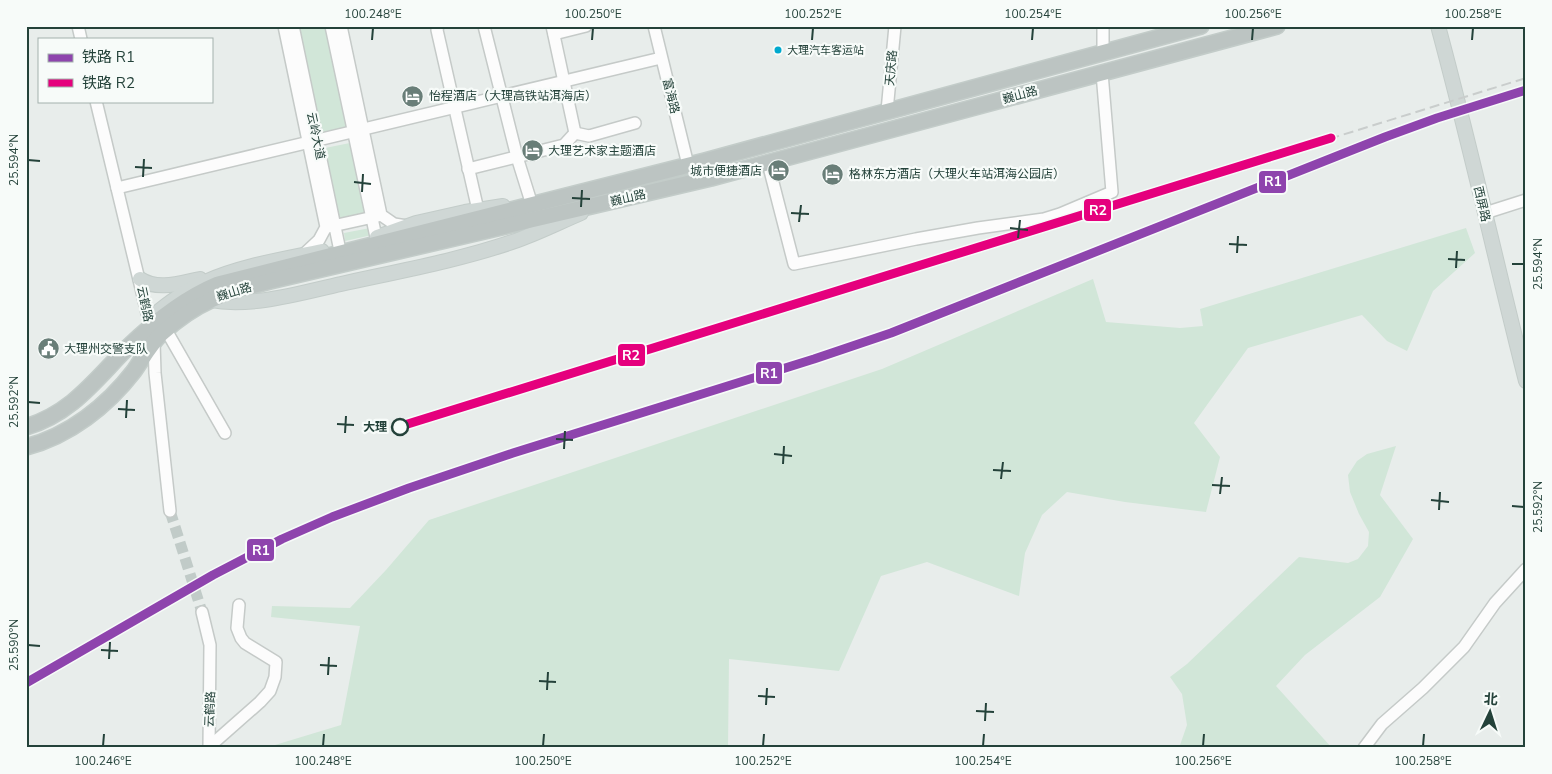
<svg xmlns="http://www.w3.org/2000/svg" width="1552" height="774" font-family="'Nunito Sans','Noto Sans SC',sans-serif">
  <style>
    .green { fill: #d1e6d8 }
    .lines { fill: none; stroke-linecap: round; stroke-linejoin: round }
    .minor-tunnel { stroke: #c1cbc8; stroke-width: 11; stroke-dasharray: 11 5.5; stroke-linecap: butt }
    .minor-casing { stroke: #c5cac8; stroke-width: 14 }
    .major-casing { stroke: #c3ccc9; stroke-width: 16 }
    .highway-casing { stroke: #c3ccc9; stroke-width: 18 }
    .minor { stroke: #fcfcfc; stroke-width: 11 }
    .major { stroke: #cfd7d5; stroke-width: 14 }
    .highway { stroke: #bcc4c2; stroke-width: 15 }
    .rail { stroke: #c9cdcc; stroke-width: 2; stroke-dasharray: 10 5; stroke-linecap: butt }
    .rail-1-casing { stroke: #f7fbf9; stroke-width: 12 }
    .rail-2-casing { stroke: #f7fbf9; stroke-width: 12 }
    .rail-1 { stroke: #8e44ad; stroke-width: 9 }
    .rail-2 { stroke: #e5007d; stroke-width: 9 }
    .ticks { fill: none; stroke: #24423a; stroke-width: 2 }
    .bus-dot { fill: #00a9ce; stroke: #f7fbf9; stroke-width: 2 }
    .stop-dot { fill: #f7fbf9; stroke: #24423a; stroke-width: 2.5 }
    .labels { text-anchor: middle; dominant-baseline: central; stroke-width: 4.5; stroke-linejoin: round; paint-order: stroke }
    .bus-label { font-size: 11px; fill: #24423a; stroke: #f7fbf9; text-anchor: start }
    .street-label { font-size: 12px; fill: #24423a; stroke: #f7fbf9 }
    .poi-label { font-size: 12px; fill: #24423a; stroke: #f7fbf9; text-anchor: start }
    .stop-label { font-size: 12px; font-weight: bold; fill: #24423a; stroke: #f7fbf9; text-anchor: end }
    .line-badge { stroke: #f7fbf9; stroke-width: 2 }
    .badge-label { font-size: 14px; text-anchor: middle; font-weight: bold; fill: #fff }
    .neatline { fill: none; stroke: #24423a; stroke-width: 2 }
    .ticks-label { font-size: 12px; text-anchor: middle; fill: #24423a }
  </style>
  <rect width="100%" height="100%" fill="#e8edeb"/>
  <g class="green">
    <path d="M299,26H331L351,129L321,135Z"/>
    <path d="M355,142L370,215L339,221L325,148Z"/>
    <path d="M370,228L372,235L345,241L344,233Z"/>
    <path d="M1466,228L1475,253L1433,291L1407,351L1387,341L1362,315L1248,348L1194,423L1220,457L1206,512L1125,502L1067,492L1042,515L1025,553L1019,596L927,562L881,576L839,671L729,659L728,748H276L275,745L341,725L360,626L271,617L272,606L350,608L386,570L429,520L882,369L1093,279L1106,322L1180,328L1203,326L1200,309Z"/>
    <path d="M1396,446L1380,495L1413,539L1380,597L1305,655L1276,686L1332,748H1179L1187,725L1182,694L1170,677L1187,664L1299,557L1348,563L1358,559L1368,546L1369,532L1359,514L1350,492L1348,475L1357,461L1367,454Z"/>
  </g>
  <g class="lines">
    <path class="minor-tunnel" d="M170,511L202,612"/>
    <defs>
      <g id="minor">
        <path d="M78,26L81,39"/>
        <path d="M284,26L326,227L319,240L303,255"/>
        <path d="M293,26L339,246"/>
        <path d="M331,26L376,237"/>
        <path d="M341,26L381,215L394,224L407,226"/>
        <path d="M438,26L437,30L478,210"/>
        <path d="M484,26L517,157L532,205"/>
        <path d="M552,26L575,133"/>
        <path d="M654,26L688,165"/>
        <path d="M554,34L586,26"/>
        <path d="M1103,52V26"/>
        <path d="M96,101L154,342L155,373L170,511"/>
        <path d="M887,111L895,26"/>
        <path d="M575,133L589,136L635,123"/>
        <path d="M768,163L794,264L916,239L978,228L1044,219L1060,214L1112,192L1102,73"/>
        <path d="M468,169L564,145L575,133"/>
        <path d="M117,188L661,58"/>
        <path d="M1485,213L1526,200"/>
        <path d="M328,227L378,216"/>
        <path d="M166,330L225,433"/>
        <path d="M202,612L210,645L209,748"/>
        <path d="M209,747L260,702L270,691L275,677L276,662L245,643L241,638L237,628L239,605"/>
        <path d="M1364,748L1382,724L1423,688L1464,647L1495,603L1526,569"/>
      </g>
      <g id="major">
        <path d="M1438,26C1470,144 1496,263 1526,381"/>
        <path d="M377,237L416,223L465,212L503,206"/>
        <path d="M140,279C158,291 180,283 200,279"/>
        <path d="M210,300C251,308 300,293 341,284C400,271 461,260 518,240C540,232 560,222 581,213"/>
        <path d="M159,311C173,300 188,289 205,282C240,266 284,259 322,251"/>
      </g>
      <g id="highway">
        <path d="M26,427C72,413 95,380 127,348C153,323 184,298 218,284L705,161L1201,26"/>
        <path d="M26,447C69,436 107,406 134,371C143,358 150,345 161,334C197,301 224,293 270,281L711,178L1277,26"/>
      </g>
    </defs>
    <use href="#minor" class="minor-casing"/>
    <use href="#major" class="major-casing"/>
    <use href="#highway" class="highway-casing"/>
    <use href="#minor" class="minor"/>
    <use href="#major" class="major"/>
    <use href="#highway" class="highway"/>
    <g class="rail">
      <path d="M398,427L1526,78"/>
      <path d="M26,683L213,575L282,539L332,517L409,488L513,453L814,359L891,333L1385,137L1437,118L1526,90"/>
    </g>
    <defs>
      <path id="rail-1" d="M26,683L213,575L282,539L332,517L409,488L513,453L814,359L891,333L1385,137L1437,118L1526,90"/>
      <path id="rail-2" d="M398,427L1331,138"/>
    </defs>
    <use href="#rail-1" class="rail-1-casing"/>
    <use href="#rail-2" class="rail-2-casing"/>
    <use href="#rail-1" class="rail-1"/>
    <use href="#rail-2" class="rail-2"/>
  </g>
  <path class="ticks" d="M372,40L373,28M592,40L593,28M812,40L813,28M1032,40L1033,28M1252,40L1253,28M1472,40L1473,28M28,160L40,161M135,167L152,168M143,177L144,159M354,182L371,184M362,192L363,174M572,198L590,199M581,207L582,190M791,213L809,214M799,222L801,205M1010,228L1028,230M1018,238L1020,220M1229,244L1247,245M1237,253L1238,236M1448,259L1465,260M1512,264H1524M1456,268L1457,251M28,402L40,403M118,409L135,410M126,418L127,400M337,424L354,425M345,433L346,416M556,439L573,440M564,449L565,431M774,454L792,456M783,464L784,446M993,470L1011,471M1001,479L1003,462M1212,485L1230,486M1220,494L1222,477M1431,500L1449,502M1512,506L1524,507M1439,510L1440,492M28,645L40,646M101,650L118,651M109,659L110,642M320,665L337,666M328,675L329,657M539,681L556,682M547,690L548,672M758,696L775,697M766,705L767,688M976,711L994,712M985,721L986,703M103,746L104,734M323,746L324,734M543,746L544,734M763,746L764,734M983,746L984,734M1203,746L1204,734M1423,746L1424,734"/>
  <defs>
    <symbol id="hotel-disc" viewBox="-11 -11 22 22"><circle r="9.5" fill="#697e78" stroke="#f7fbf9"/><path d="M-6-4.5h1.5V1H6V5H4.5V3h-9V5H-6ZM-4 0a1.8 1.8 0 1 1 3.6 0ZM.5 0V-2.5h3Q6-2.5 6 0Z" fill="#fff"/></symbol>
    <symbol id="civic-disc" viewBox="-11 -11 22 22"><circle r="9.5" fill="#697e78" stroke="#f7fbf9"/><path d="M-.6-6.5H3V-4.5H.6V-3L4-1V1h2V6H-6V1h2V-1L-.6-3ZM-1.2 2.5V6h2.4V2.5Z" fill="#fff"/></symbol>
  </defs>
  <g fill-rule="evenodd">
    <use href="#hotel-disc" x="400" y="84" width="25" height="25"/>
    <use href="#hotel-disc" x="520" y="138" width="25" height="25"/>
    <use href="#hotel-disc" x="766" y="158" width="25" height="25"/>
    <use href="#hotel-disc" x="820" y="162" width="25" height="25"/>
    <use href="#civic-disc" x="36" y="336" width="25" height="25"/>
  </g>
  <circle class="bus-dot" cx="778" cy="50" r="4.5"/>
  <circle class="stop-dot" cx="400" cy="427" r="8"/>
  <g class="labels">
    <g class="bus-label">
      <text x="787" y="50">大理汽车客运站</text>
    </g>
    <g class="street-label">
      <text transform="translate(891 68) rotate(-85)">天庆路</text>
      <text transform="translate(1020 95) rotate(-15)">巍山路</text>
      <text transform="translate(671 96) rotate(76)">富海路</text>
      <text transform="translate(316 136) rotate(78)">云岭大道</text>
      <text transform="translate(628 198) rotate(-13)">巍山路</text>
      <text transform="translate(1482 204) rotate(77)">西屏路</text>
      <text transform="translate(234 292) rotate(-17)">巍山路</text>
      <text transform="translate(145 304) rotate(78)">云鹤路</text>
      <text transform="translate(210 709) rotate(-88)">云鹤路</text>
    </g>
    <g class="poi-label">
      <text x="429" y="96">怡程酒店（大理高铁站洱海店）</text>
      <text x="548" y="151">大理艺术家主题酒店</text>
      <text x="762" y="171" text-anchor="end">城市便捷酒店</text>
      <text x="849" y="174">格林东方酒店（大理火车站洱海公园店）</text>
      <text x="64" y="349">大理州交警支队</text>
    </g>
    <g class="stop-label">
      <text x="387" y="427">大理</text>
    </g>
  </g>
  <g class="line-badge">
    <rect x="1258" y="170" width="29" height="24" rx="5" fill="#8e44ad"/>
    <rect x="1083" y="198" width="29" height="24" rx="5" fill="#e5007d"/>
    <rect x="617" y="343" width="29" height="24" rx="5" fill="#e5007d"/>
    <rect x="755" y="361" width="28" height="24" rx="5" fill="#8e44ad"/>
    <rect x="246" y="538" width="29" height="24" rx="5" fill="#8e44ad"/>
  </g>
  <g class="badge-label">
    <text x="1273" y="186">R1</text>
    <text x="1098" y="215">R2</text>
    <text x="631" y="360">R2</text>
    <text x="769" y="378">R1</text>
    <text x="261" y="555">R1</text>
  </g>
  <rect width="1552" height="774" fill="none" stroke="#f7fbf9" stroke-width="55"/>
  <rect x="38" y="38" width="175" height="65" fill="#f7fbf9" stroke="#a3b1ad"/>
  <rect x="48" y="54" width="25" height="8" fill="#8e44ad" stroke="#a3b1ad"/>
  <text x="82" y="62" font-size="15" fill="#24423a">铁路 R1</text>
  <rect x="48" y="79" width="25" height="8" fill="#e5007d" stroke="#a3b1ad"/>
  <text x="82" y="88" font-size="15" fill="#24423a">铁路 R2</text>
  <g transform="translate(1490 712) rotate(4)" stroke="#f7fbf9" stroke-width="4" paint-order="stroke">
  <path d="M0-4L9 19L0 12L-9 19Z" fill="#24423a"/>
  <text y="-8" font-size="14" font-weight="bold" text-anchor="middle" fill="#24423a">北</text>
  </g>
  <rect x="28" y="28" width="1496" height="718" class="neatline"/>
  <g class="ticks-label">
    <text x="373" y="18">100.248°E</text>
    <text x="593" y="18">100.250°E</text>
    <text x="813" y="18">100.252°E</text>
    <text x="1033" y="18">100.254°E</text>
    <text x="1253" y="18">100.256°E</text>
    <text x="1473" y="18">100.258°E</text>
    <text transform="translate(14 160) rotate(-90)" y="4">25.594°N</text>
    <text transform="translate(1538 264) rotate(-90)" y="4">25.594°N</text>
    <text transform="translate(14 402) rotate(-90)" y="4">25.592°N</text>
    <text transform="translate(1538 507) rotate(-90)" y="4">25.592°N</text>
    <text transform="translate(14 645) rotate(-90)" y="4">25.590°N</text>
    <text x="103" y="765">100.246°E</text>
    <text x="323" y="765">100.248°E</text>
    <text x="543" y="765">100.250°E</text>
    <text x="763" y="765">100.252°E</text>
    <text x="983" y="765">100.254°E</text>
    <text x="1203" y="765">100.256°E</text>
    <text x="1423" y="765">100.258°E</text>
  </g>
</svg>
